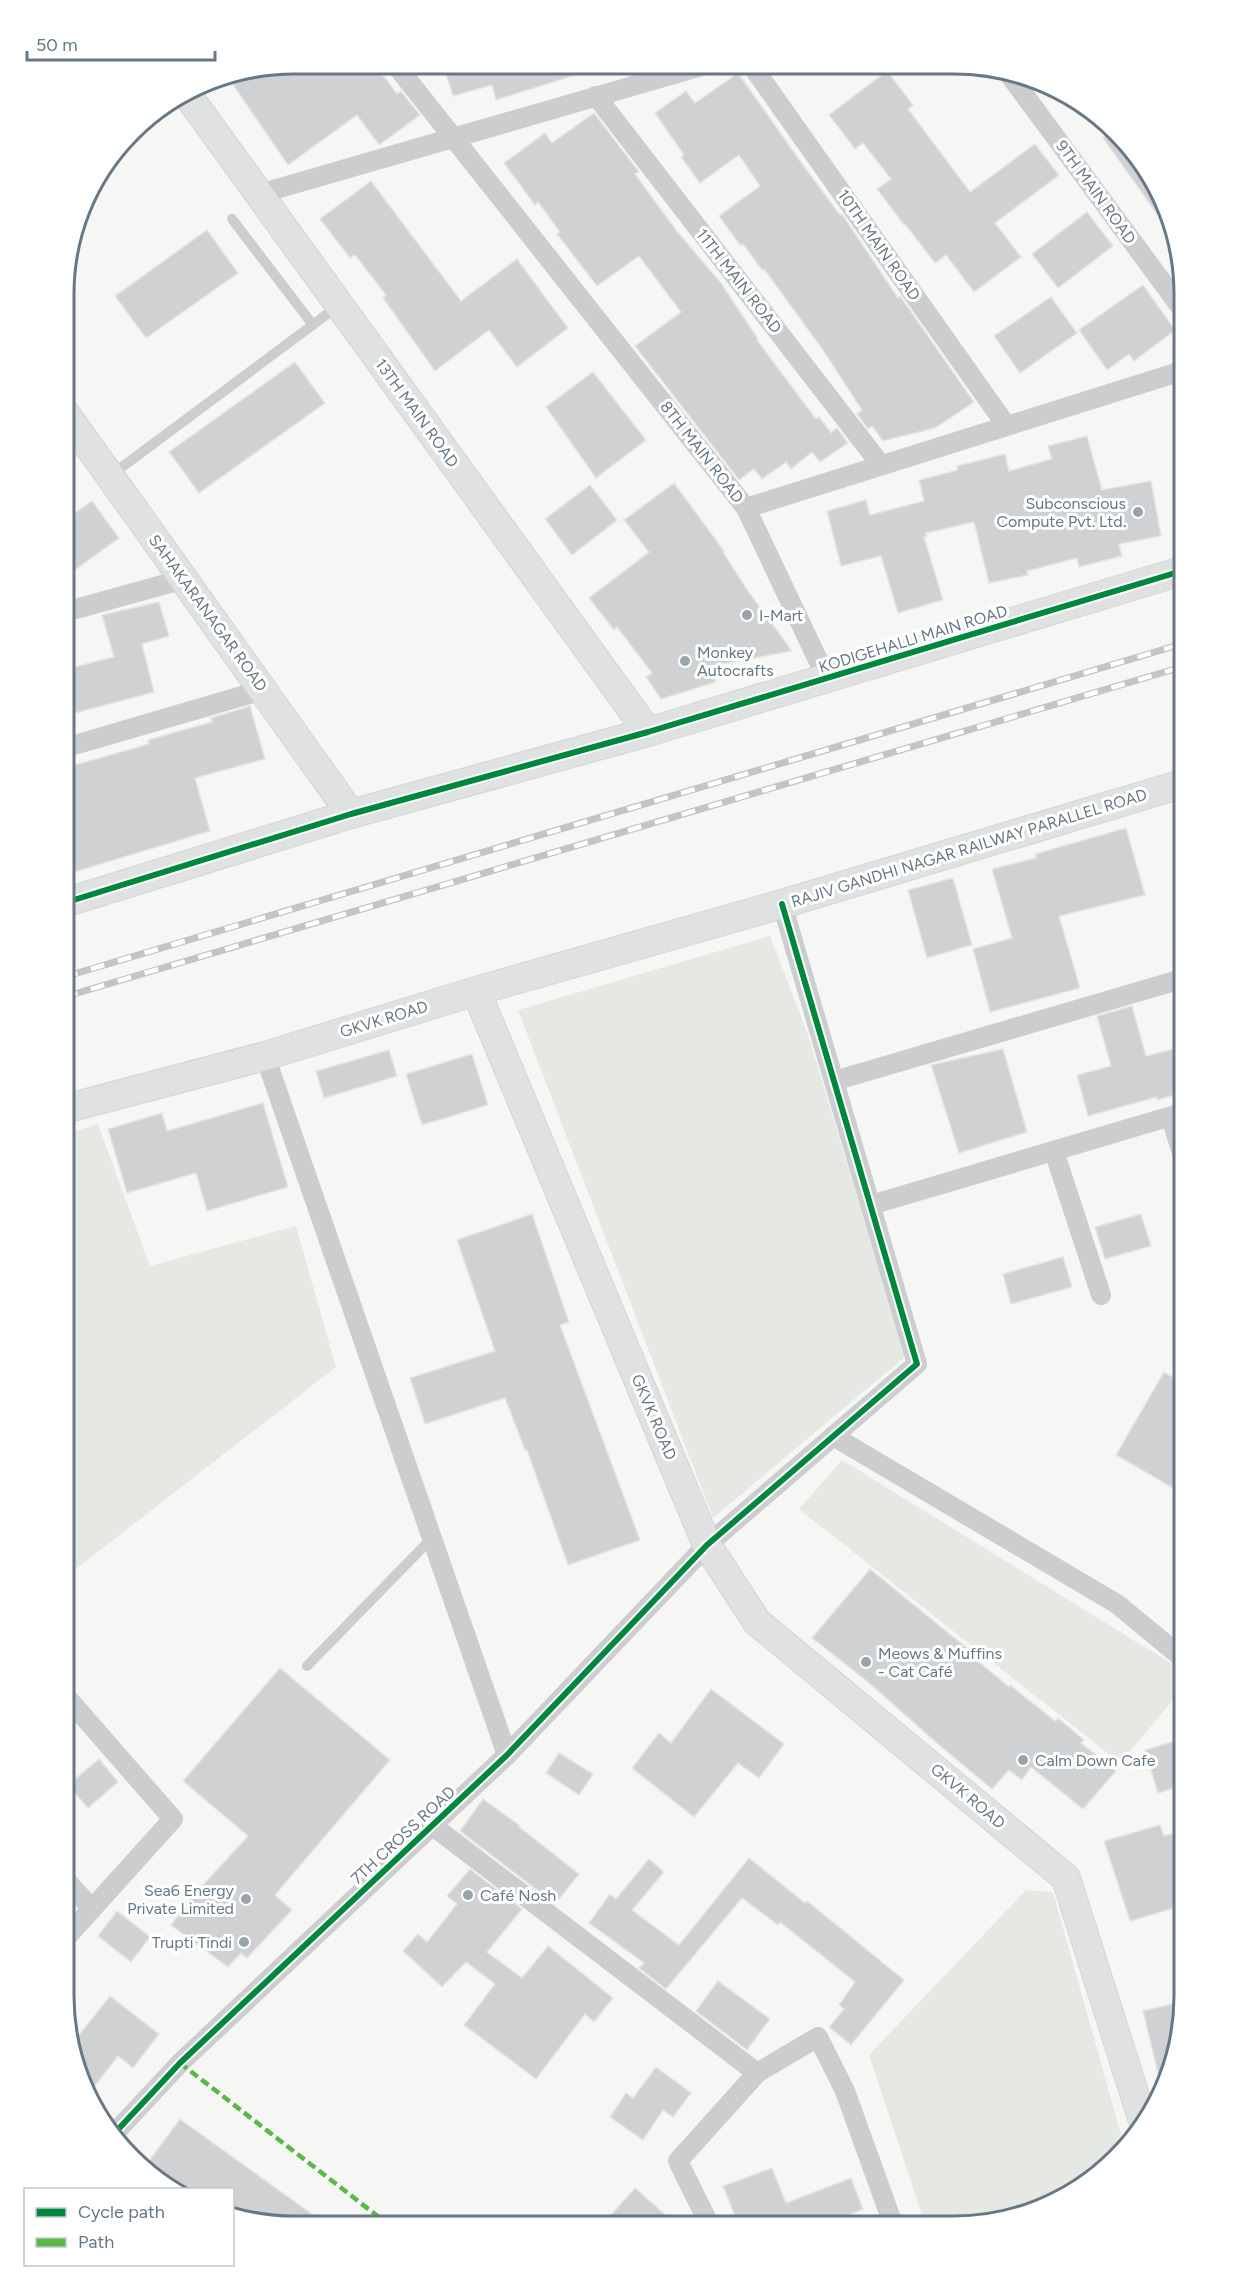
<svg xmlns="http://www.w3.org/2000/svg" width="1248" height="2290" font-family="Figtree,sans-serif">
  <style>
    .green { fill: #e6e9e3 }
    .building { fill: #d0d1d2; stroke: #e5e5e4; stroke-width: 1.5 }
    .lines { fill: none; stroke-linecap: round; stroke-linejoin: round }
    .secondary-casing { stroke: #d3d4d5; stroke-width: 30 }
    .lane { stroke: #cccdce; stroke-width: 10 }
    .street { stroke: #cccdce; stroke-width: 20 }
    .secondary { stroke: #e0e1e1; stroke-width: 28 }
    .rail-casing { stroke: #c2c4c5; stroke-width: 7 }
    .rail { stroke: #fff; stroke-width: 4.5; stroke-dasharray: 14; stroke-linecap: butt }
    .quiet { stroke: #58b947; stroke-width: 4.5; stroke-dasharray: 9 4.5; stroke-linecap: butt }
    .cycleway-casing { stroke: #fff; stroke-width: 10 }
    .cycleway { stroke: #00873e; stroke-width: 6 }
    .poi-dot { fill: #98a4ac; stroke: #fff; stroke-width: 2 }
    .labels { text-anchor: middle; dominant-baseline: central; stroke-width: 6; stroke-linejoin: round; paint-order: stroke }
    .street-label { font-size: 16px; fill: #667885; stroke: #fff }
    .poi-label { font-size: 16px; fill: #667885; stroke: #fff; text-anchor: start }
    .rim { fill: none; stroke: #667885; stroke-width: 3 }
  </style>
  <rect width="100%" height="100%" fill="#f6f6f5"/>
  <g class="green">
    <path d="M770,936L807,1032L906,1356L713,1518L518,1010Z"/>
    <path d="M98,1124L150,1266L296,1226L336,1367L63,1579L64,1135Z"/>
    <path d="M842,1460L1185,1672V1686L1120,1763L799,1509Z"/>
    <path d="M1026,1890L1053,1892L1121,2134L1093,2180L1029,2215L954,2227H926L869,2055Z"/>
  </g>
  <g class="building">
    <path d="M294,63L375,64L397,94L401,91L420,115L379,145L357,115L288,165L227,76Z"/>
    <path d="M443,64L591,65V70L496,100L492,85L453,96Z"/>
    <path d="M887,71L913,105L908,109L970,192L1035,144L1059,175L995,223L1021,257L974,292L946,255L935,263L905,224L904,225L877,189L891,179L863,143L855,149L829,115Z"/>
    <path d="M738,73L800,161L840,215L842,214L898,298L900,296L974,402L935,428L883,441L872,426L868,429L857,414L862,410L823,350L764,269L762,270L743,244L740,245L719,216L760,186L739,155L700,183L681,157L684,155L655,113L686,91L695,103Z"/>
    <path d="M594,113L639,172L635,174L676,230L721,283L758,339L757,340L816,419L819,417L831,433L837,428L848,443L820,462L812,452L791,469L786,462L762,479L754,469L739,480L635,346L681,312L639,256L597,286L557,234L560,232L538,202L535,205L504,163L545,133L552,143Z"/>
    <path d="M1114,129L1146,165L1167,208L1157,214L1103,138Z"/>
    <path d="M371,181L461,301L517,259L568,328L517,367L489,330L435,371L383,298L386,295L355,255L350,258L320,219Z"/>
    <path d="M1087,212L1113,246L1058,288L1032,254Z"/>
    <path d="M207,230L238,273L146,338L115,296Z"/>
    <path d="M1143,285L1175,330L1134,361L1129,354L1107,370L1079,330Z"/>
    <path d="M1051,297L1077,333L1020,373L994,336Z"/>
    <path d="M295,362L325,403L199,493L169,452Z"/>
    <path d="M593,372L646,440L596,478L546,407Z"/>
    <path d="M1087,436L1102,490L1151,481L1161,536L1119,544L1122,556L1079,567L1077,558L1027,571L1028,575L989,583L974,522L926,533L927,536L924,537L943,600L898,613L881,556L841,566L827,511L866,500L870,515L924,501L919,480L958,470L957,466L1005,454L1009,471L1052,459L1048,446Z"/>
    <path d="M674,483L724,551L723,552L748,591L792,651L706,667L716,682L661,699L646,677L652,673L617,627L614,630L589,598L649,552L624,520Z"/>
    <path d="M590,485L617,520L572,555L545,519Z"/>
    <path d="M92,501L119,538L65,577V520Z"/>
    <path d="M159,602L169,636L142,644L154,692L64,716V658L71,657L74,667L114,657L102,615Z"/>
    <path d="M250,706L265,759L195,778L210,831L64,875V768L149,744L148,740L212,722L211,718Z"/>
    <path d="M1126,828L1145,895L1059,916L1080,988L990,1012L973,949L1012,938L992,869L1036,858L1035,854Z"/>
    <path d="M953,878L972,945L927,958L908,890Z"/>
    <path d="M1132,1006L1146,1056L1185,1046V1092L1157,1100V1097L1088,1116L1077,1075L1111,1066L1097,1016Z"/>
    <path d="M1003,1049L1027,1132L959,1153L931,1065Z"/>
    <path d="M389,1050L397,1076L324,1098L316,1071Z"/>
    <path d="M472,1054L488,1105L422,1125L406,1074Z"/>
    <path d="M263,1103L288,1187L207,1211L196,1173L127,1193L108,1129L162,1113L167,1131Z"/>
    <path d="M532,1214L569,1322L560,1325L640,1540L568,1565L527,1450H525L505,1398L425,1424L410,1378L495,1351L457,1240Z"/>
    <path d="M1141,1214L1151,1246L1105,1259L1095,1227Z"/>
    <path d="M1063,1257L1072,1287L1011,1304L1003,1274Z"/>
    <path d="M1164,1372L1185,1384V1495L1116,1455Z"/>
    <path d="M870,1569L968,1649L966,1651L1009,1687L1010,1685L1055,1721L1058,1718L1084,1740L1081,1743L1116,1771L1083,1809L1031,1767L1022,1780L1009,1770L992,1789L938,1744L868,1682L812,1638Z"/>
    <path d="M280,1668L390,1760L275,1895L292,1910L247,1958L241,1953L228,1967L171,1925L191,1898L248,1836L183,1781Z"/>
    <path d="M711,1689L784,1744L759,1778L738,1763L694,1817L632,1768L659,1733L671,1743Z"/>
    <path d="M1185,1738V1785L1158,1793L1145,1750Z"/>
    <path d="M559,1753L593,1774L579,1795L546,1773Z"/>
    <path d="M99,1759L118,1782L88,1808L68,1785Z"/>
    <path d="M483,1799L519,1825L518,1826L579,1874L555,1904L460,1831Z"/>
    <path d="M1160,1825L1164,1836L1185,1830V1905L1130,1921L1104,1841Z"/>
    <path d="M749,1858L805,1903L807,1901L904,1980L851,2045L829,2027L844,2009L839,2005L855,1982L780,1922L778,1925L742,1898L666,1989L639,1968L644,1963L589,1923L610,1894L616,1899L649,1859L664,1872L632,1910L679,1945Z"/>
    <path d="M470,1869L522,1909L487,1952L522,1978L548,1946L613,1998L594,2022L585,2014L536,2079L464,2025L495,1984L466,1962L442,1987L403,1951L418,1934L427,1942L457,1904L447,1896Z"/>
    <path d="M117,1911L150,1937L131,1962L98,1936Z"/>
    <path d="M718,1981L770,2019L747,2050L696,2011Z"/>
    <path d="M110,1996L159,2034L133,2068L118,2056L94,2087L75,2071L68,2025L80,2034Z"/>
    <path d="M1184,2001V2012L1178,2046L1159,2077L1143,2011Z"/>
    <path d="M656,2067L691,2093L673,2117L663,2110L643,2140L610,2117L626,2093L633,2098Z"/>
    <path d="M180,2119L327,2225H263L232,2217V2190H171L153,2179L143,2169Z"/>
    <path d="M772,2168L786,2203L851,2178L863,2209L841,2218L844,2227L739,2226L723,2186Z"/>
    <path d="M635,2188L678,2226H601Z"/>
  </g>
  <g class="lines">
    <defs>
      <g id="secondary">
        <path d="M186,93L648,732"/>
        <path d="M65,413L351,814"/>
        <path d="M64,903L351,814L648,732L1185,570"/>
        <path d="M476,991L707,1545L757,1622L1066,1878L1144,2124"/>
        <path d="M64,1109L265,1056L476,991L782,904L1185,783"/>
      </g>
    </defs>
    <use href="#secondary" class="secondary-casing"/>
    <g class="lane">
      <path d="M232,219L313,325"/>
      <path d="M110,476L338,306"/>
      <path d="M307,1666L432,1538"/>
    </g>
    <g class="street">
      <path d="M395,64L746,508L1185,370"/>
      <path d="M752,66L1006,425"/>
      <path d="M1006,70L1185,313"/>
      <path d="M596,96L881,465"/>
      <path d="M259,194L702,66"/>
      <path d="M746,508L827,679"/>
      <path d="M65,612L184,579"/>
      <path d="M64,748L263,690"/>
      <path d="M265,1056L507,1755"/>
      <path d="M834,1081L1185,978"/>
      <path d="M1171,1117L1185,1163"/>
      <path d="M1054,1151L1101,1295"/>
      <path d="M871,1205L1185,1112"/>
      <path d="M833,1436L1117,1604L1185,1660"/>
      <path d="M433,1826L757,2073"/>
      <path d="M63,1877L92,1909"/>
      <path d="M63,1941L173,1819L63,1693"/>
      <path d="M111,2137L180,2063L507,1755L707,1545L917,1364L782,904"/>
      <path d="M710,2226L678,2161L757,2073L818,2037L845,2091L894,2227"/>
    </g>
    <use href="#secondary" class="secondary"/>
    <defs>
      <g id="rail">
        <path d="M64,977L1185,643"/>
        <path d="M64,997L1185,666"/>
      </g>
    </defs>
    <use href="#rail" class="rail-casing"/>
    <use href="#rail" class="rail"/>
    <path class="quiet" d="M180,2063L389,2225"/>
    <defs>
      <g id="cycleway">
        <path d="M64,903L351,814L648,732L1185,570"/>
        <path d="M111,2137L180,2063L507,1755L707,1545L917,1364L782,904"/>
      </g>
    </defs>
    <use href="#cycleway" class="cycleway-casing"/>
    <use href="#cycleway" class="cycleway"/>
  </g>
  <g class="poi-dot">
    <circle cx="1138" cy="512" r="6"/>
    <circle cx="747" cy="615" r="6"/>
    <circle cx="685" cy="661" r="6"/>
    <circle cx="866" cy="1662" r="6"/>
    <circle cx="1023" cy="1760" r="6"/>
    <circle cx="468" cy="1895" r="6"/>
    <circle cx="246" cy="1899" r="6"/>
    <circle cx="244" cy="1942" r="6"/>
  </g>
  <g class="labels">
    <g class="street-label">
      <text transform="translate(1096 192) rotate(54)">9TH MAIN ROAD</text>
      <text transform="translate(879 245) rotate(55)">10TH MAIN ROAD</text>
      <text transform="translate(739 281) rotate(52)">11TH MAIN ROAD</text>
      <text transform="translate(417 413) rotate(54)">13TH MAIN ROAD</text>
      <text transform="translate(702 452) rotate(52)">8TH MAIN ROAD</text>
      <text transform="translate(208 613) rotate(54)">SAHAKARANAGAR ROAD</text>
      <text transform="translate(913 639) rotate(-17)">KODIGEHALLI MAIN ROAD</text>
      <text transform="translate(969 848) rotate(-17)">RAJIV GANDHI NAGAR RAILWAY PARALLEL ROAD</text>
      <text transform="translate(384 1019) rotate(-17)">GKVK ROAD</text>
      <text transform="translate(654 1417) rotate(67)">GKVK ROAD</text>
      <text transform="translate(968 1796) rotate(40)">GKVK ROAD</text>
      <text transform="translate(403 1835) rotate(-43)">7TH CROSS ROAD</text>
    </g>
    <g class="poi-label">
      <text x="1126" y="503" text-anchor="end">Subconscious<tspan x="1126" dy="18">Compute Pvt. Ltd.</tspan></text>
      <text x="759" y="615">I-Mart</text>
      <text x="697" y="652">Monkey<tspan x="697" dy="18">Autocrafts</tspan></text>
      <text x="878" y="1653">Meows &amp; Muffins<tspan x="878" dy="18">- Cat Café</tspan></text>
      <text x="1035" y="1760">Calm Down Cafe</text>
      <text x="234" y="1890" text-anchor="end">Sea6 Energy<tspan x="234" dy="18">Private Limited</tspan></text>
      <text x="480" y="1895">Café Nosh</text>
      <text x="232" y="1942" text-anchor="end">Trupti Tindi</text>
    </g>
  </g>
  <path d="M0 0H1248V2290H0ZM294 74H954A220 220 0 0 1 1174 294V1996A220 220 0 0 1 954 2216H294A220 220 0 0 1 74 1996V294A220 220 0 0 1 294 74Z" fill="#fff" fill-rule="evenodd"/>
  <path class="rim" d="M294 74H954A220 220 0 0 1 1174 294V1996A220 220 0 0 1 954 2216H294A220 220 0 0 1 74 1996V294A220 220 0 0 1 294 74Z"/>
  <rect x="24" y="2188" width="210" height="78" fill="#ffffff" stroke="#c2c9ce" stroke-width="1.5"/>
  <rect x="36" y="2208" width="30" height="9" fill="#00873e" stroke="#c2c9ce" stroke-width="1.5"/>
  <text x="78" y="2218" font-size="18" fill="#667885">Cycle path</text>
  <rect x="36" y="2238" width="30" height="9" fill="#58b947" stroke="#c2c9ce" stroke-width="1.5"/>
  <text x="78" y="2248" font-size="18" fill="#667885">Path</text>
  <path d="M27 51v9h188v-9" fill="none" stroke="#667885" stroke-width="3"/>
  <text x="36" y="51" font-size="18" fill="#667885" stroke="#ffffff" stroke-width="4.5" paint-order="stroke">50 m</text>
</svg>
